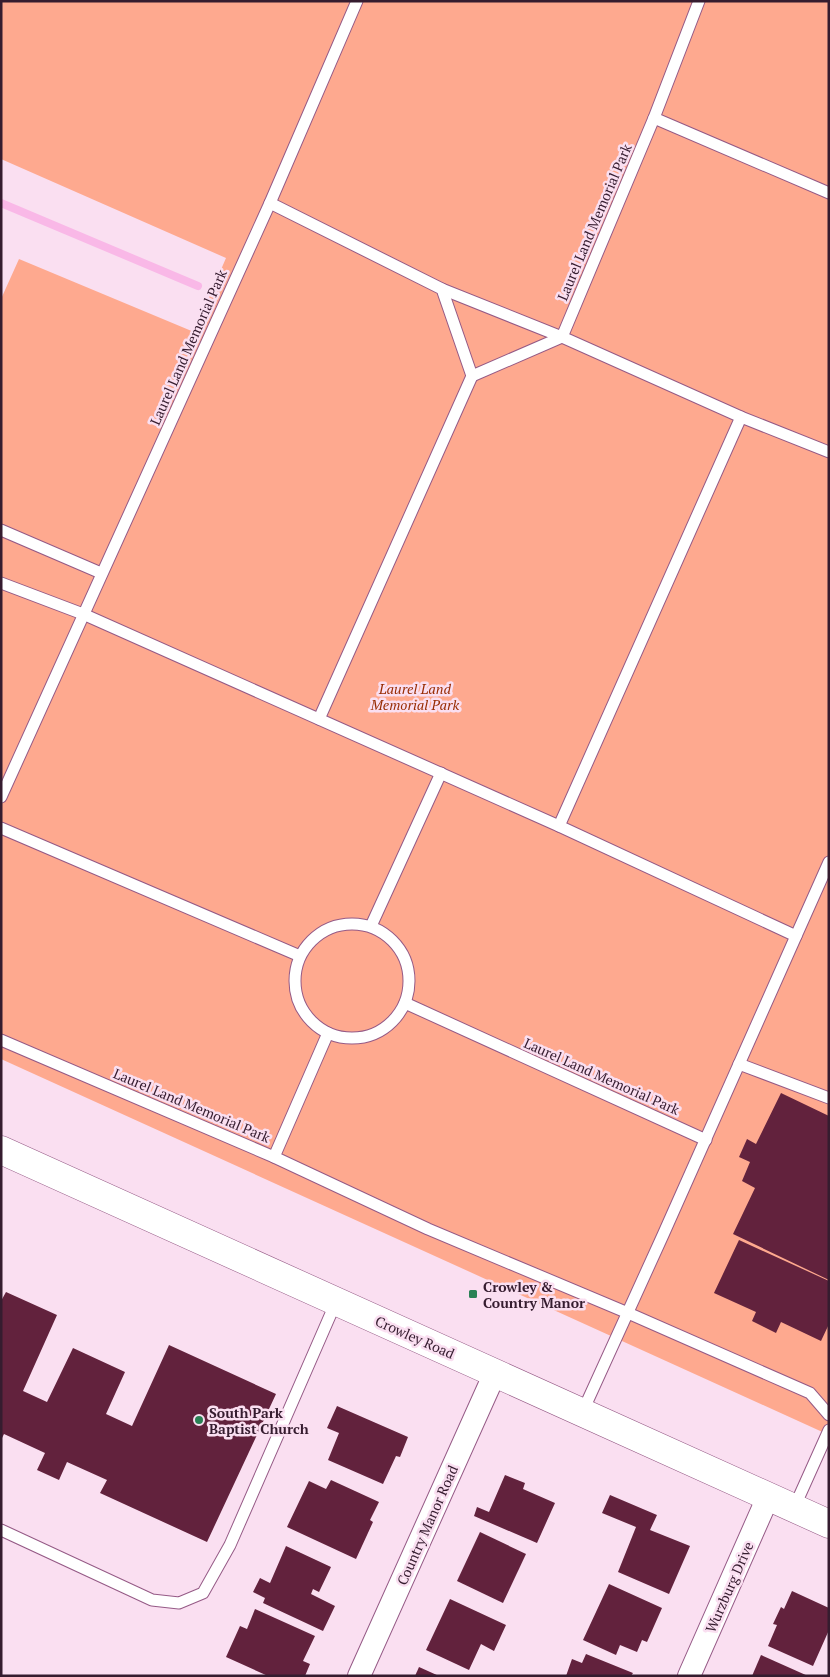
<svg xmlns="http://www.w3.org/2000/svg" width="830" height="1677" font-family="'PT Serif',serif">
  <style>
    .green { fill: #fea98f }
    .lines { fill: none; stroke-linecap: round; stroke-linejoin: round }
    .stream { stroke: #f9b8e7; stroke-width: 8 }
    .building { fill: #62223d }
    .service-casing { stroke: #955a86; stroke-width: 13 }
    .minor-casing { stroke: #955a86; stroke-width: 24 }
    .secondary-casing { stroke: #955a86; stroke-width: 29 }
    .service { stroke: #fff; stroke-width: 11 }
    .minor { stroke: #fff; stroke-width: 22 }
    .secondary { stroke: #fff; stroke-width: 28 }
    .poi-dot { fill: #2a8155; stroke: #fadff1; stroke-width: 2 }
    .labels { text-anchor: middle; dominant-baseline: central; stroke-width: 5; stroke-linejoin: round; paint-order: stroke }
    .street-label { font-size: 14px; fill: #351c2f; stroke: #fadff1 }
    .park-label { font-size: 14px; font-style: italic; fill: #982c03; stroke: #fadff1 }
    .poi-label { font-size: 14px; font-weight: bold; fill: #351c2f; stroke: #fadff1; text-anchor: start }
  </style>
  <rect width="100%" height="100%" fill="#fadff1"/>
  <path class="green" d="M1,1H829V1435L1,1059V299L19,259L194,332L226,258L1,159Z"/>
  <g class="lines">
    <path class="stream" d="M1,203L198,286"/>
  </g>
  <g class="building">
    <path d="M781,1093L829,1116V1280L733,1234L755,1188L742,1181L750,1162L739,1157L747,1139L756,1144Z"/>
    <path d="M739,1240L829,1281V1324L821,1341L781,1322L776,1333L752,1321L756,1312L714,1293Z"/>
    <path d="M6,1292L57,1315L23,1391L47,1402L73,1348L125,1372L106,1414L132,1426L169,1345L276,1394L207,1542L100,1493L107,1480L67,1462L59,1480L37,1470L45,1453L4,1434L1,1440V1301Z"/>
    <path d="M337,1406L408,1437L400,1457L396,1456L383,1484L328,1460L339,1433L327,1428Z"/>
    <path d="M505,1475L525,1483L523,1489L555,1503L537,1543L474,1516L477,1507L489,1512Z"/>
    <path d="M331,1480L379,1502L370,1520L373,1522L356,1559L287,1527L309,1481L326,1489Z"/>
    <path d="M610,1495L657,1515L650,1530L690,1546L669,1594L618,1572L636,1527L602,1513Z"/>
    <path d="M480,1532L526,1554L503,1603L457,1581Z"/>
    <path d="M286,1546L331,1567L319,1592L313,1589L311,1594L335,1606L323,1631L263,1603L265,1598L253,1592L260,1578L270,1583Z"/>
    <path d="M609,1584L662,1608L647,1642L642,1640L637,1652L620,1645L616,1655L583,1640Z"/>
    <path d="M792,1591L829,1608V1630L813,1666L768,1646L777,1625L773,1624L781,1607L784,1609Z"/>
    <path d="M450,1599L506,1625L494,1651L481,1644L469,1670L426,1650Z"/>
    <path d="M255,1609L315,1636L303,1661L310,1664L305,1676H268L226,1657L240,1626L247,1629Z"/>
    <path d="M586,1654L633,1673L631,1676H566L572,1659L582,1663Z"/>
    <path d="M761,1655L808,1676H752Z"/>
    <path d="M419,1667L439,1676H415Z"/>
  </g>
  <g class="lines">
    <defs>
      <g id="service">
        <path d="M654,118L829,193"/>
        <path d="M270,203L442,289L472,376L319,719"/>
        <path d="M442,289L562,337L741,417L829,452"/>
        <path d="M472,376L562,337L654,118L699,1"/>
        <path d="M1,530L101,573"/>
        <path d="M1,583L83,614L559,826L796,936L829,862"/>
        <path d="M1,797L270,203L357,1"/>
        <path d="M559,826L741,417"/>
        <path d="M1,828L300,956"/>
        <circle cx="352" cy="981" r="57"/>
        <path d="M371,926L441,773"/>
        <path d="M405,1003L706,1140"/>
        <path d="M1,1040L274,1157L328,1033"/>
        <path d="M739,1064L829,1098"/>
        <path d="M274,1157L428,1229L628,1313L810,1393L829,1415"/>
        <path d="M582,1413L663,1235L796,936"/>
        <path d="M794,1508L829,1430"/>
        <path d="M1,1530L152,1600L179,1603L203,1593L230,1545L336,1302"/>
      </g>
      <g id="minor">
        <path d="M359,1676L495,1373"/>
        <path d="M689,1676L768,1497"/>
      </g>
      <path id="secondary" d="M1,1150L829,1524"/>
    </defs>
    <use href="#service" class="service-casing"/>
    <use href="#minor" class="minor-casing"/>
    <use href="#secondary" class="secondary-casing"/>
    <use href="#service" class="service"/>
    <use href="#minor" class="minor"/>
    <use href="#secondary" class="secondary"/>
  </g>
  <g class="poi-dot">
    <rect x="468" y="1289" width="10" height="10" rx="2.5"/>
    <circle cx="199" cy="1420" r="5"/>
  </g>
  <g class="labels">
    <g class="street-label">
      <text transform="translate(594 222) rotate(-67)">Laurel Land Memorial Park</text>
      <text transform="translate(188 347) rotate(-66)">Laurel Land Memorial Park</text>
      <text transform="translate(602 1076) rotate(24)">Laurel Land Memorial Park</text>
      <text transform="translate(192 1105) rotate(23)">Laurel Land Memorial Park</text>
      <text transform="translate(415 1337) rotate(24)">Crowley Road</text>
      <text transform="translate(427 1525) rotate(-66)">Country Manor Road</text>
      <text transform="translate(729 1587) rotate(-66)">Wurzburg Drive</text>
    </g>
    <g class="park-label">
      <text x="415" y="688">Laurel Land<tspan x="415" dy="16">Memorial Park</tspan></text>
    </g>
    <g class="poi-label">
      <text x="483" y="1286">Crowley &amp;<tspan x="483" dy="16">Country Manor</tspan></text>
      <text x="209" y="1412">South Park<tspan x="209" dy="16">Baptist Church</tspan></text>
    </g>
  </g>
  <rect width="830" height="1677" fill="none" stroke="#351c2f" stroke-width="5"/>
</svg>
